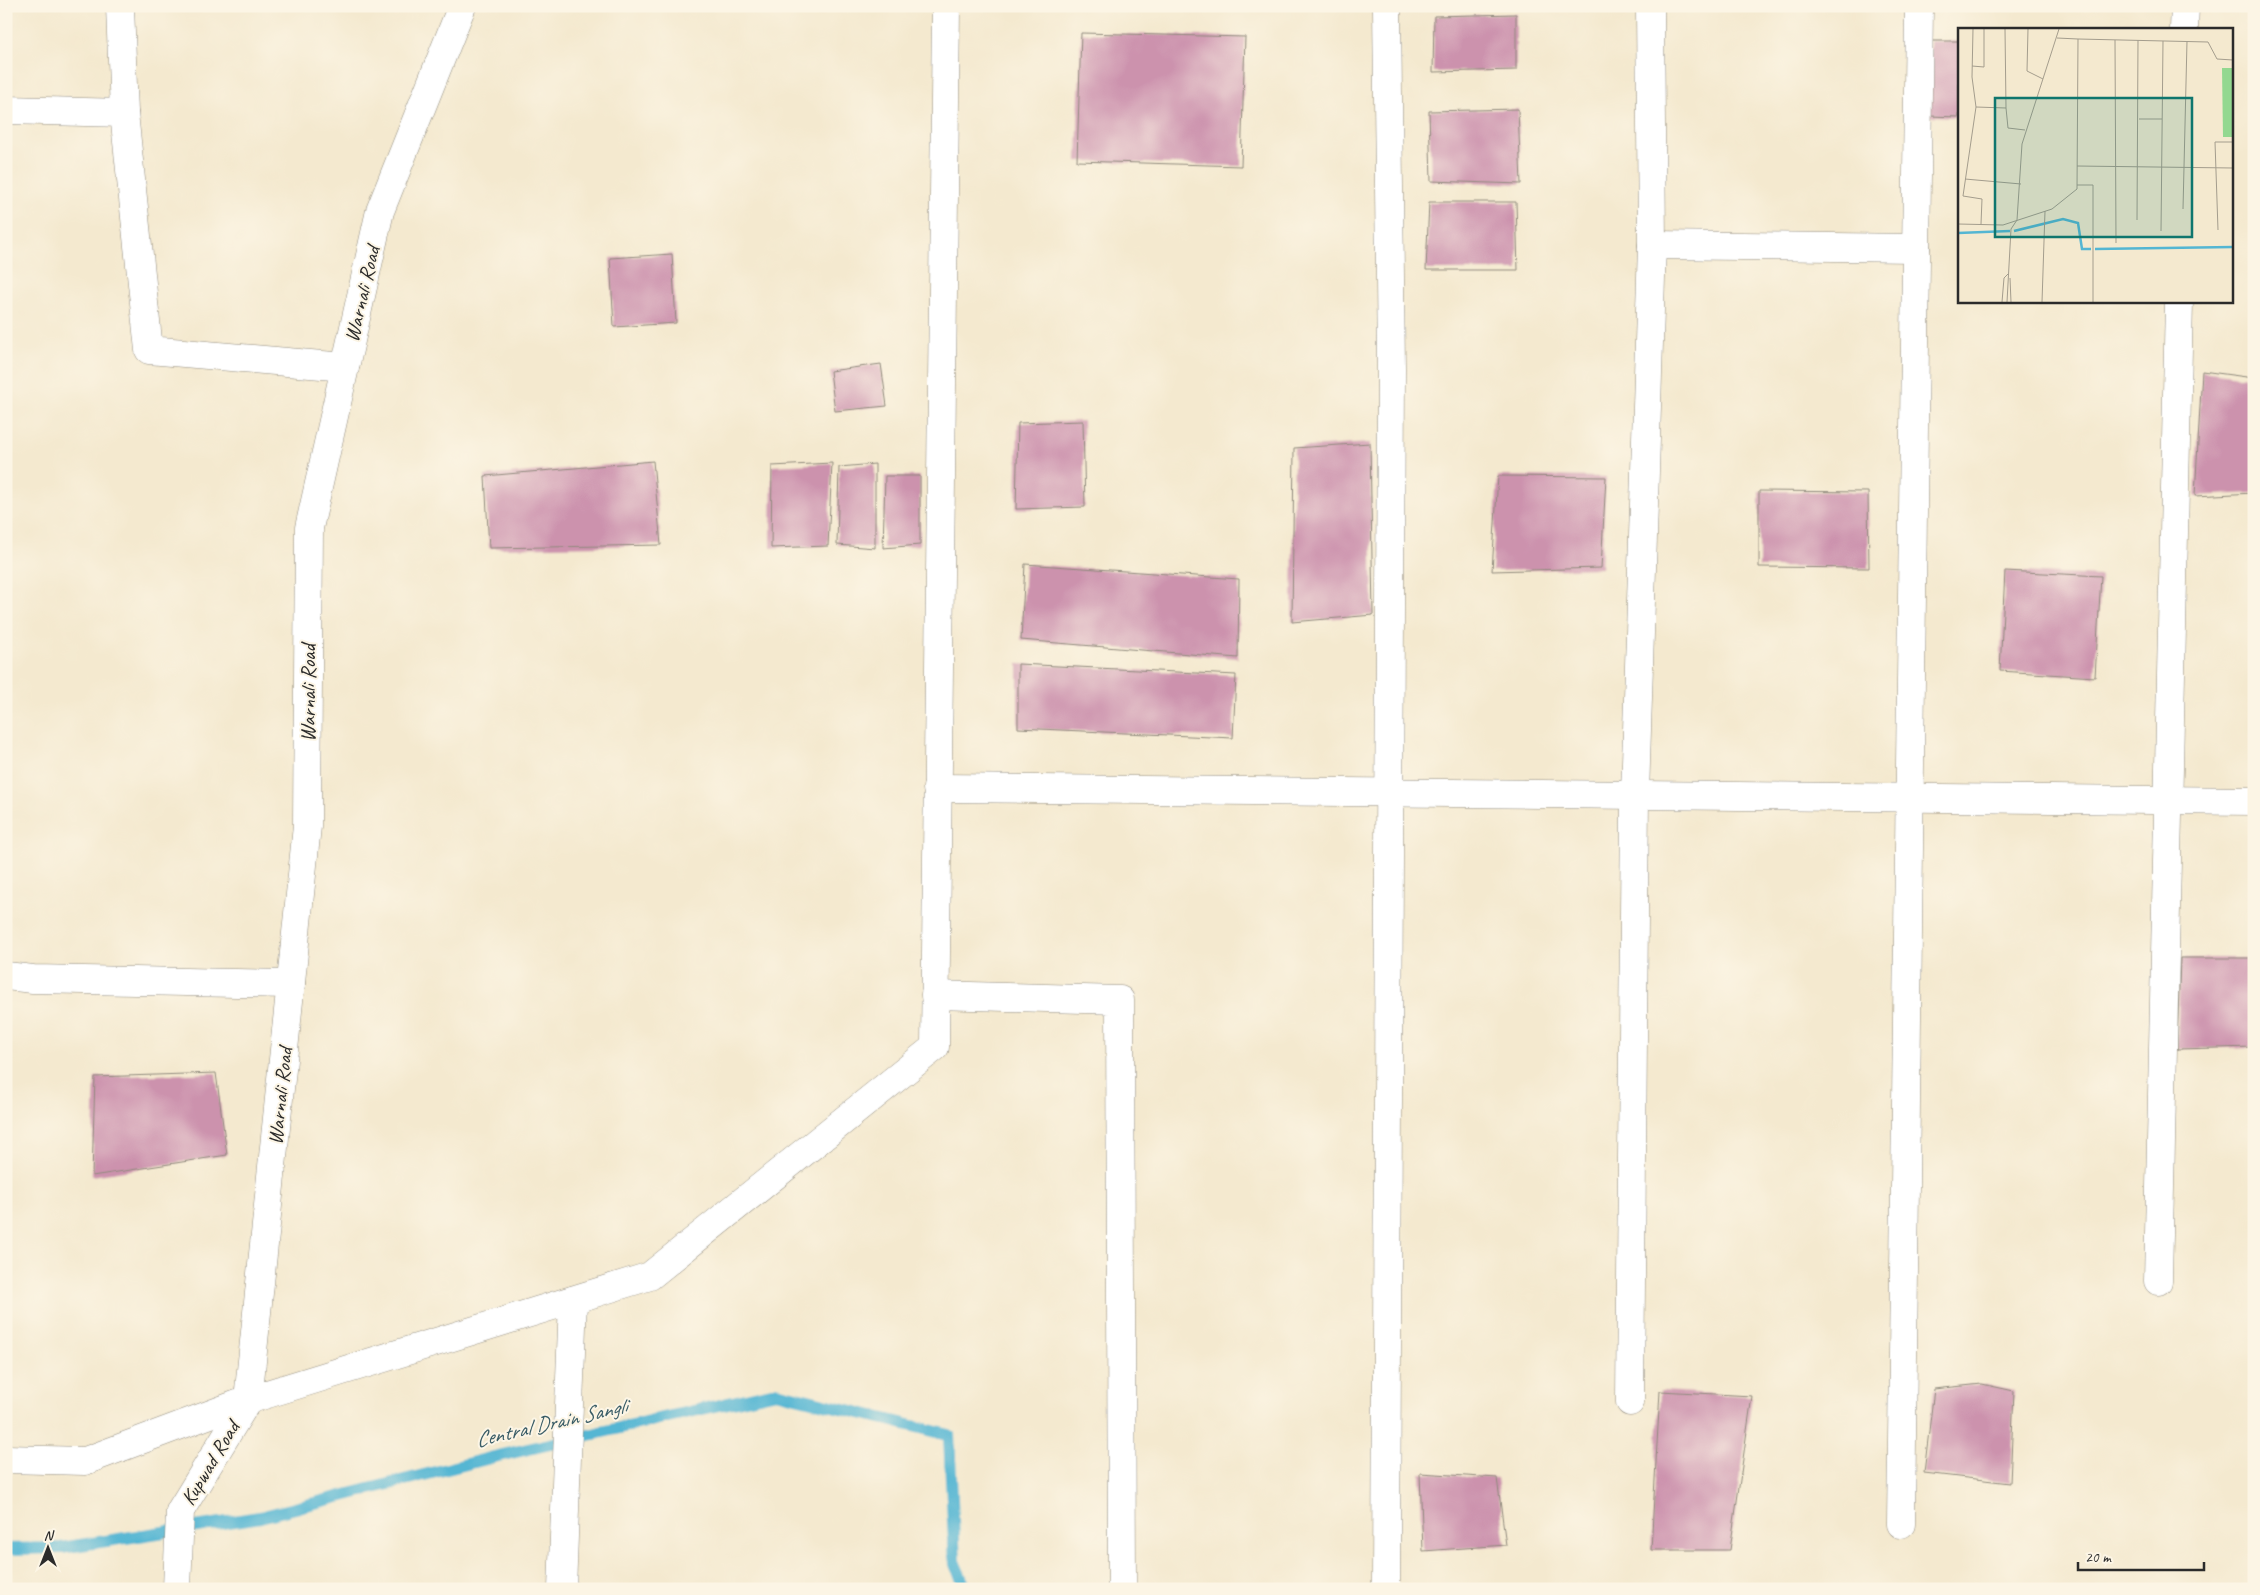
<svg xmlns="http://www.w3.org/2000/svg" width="2260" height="1595" font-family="Caveat,sans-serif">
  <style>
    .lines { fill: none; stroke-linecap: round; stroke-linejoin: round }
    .stream { stroke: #54b6d3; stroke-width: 12 }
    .building { fill: #cc92ad }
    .minor-casing { stroke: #908a7d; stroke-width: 29 }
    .major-casing { stroke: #908a7d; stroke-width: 29 }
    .minor { stroke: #fff; stroke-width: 28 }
    .major { stroke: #fff; stroke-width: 28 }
    .labels { text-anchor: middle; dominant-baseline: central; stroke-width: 4; stroke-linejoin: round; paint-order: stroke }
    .street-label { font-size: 21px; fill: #2b2b2b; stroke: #fcf5e5 }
    .water-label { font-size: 22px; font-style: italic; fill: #395c66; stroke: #fcf5e5 }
    .inset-river { fill: none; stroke: #54b6d3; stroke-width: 2.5 }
    .inset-road { fill: none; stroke: #a49d8d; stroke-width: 1 }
    .view { fill: #0f766e; fill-opacity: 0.15; stroke: #0f766e; stroke-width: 2.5 }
    .inset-edge { fill: none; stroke: #2b2b2b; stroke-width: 2.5 }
  </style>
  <rect width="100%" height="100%" fill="#fcf5e5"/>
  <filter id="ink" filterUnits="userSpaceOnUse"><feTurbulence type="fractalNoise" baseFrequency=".02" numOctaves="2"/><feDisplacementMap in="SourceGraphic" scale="10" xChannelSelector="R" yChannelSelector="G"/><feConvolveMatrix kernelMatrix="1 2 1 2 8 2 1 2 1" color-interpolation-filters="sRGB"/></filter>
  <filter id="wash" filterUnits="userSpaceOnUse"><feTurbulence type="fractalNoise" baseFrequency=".0096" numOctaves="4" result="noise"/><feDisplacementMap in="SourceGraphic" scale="20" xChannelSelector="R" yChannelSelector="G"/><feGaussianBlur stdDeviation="1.12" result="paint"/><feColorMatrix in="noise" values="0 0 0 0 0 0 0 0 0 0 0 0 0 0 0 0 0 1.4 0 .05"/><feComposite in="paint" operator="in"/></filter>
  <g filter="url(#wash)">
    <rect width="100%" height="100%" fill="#f4e9cf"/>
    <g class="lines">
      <path class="stream" d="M6,1549L61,1548L260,1517L494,1457L776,1392L949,1435L955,1564L966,1589"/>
    </g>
    <g id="blocks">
      <g class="building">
        <path d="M1516,14V70L1433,72L1434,16Z"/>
        <path d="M1081,33L1245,37L1241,166L1077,161Z"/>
        <path d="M1930,41H1959V117L1929,116Z"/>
        <path d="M1518,109L1521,184L1431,181L1429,111Z"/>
        <path d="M1429,202H1516L1518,270H1426Z"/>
        <path d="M672,254L676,323L614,327L610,258Z"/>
        <path d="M881,364L887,406L835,411L830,371Z"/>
        <path d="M2202,371L2254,378V493L2195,496Z"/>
        <path d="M1083,421L1085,507L1016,509L1018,423Z"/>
        <path d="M1370,443L1373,615L1292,622L1294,448Z"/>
        <path d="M653,461L661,545L489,548L485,476Z"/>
        <path d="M832,463L828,546L771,548L772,466Z"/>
        <path d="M875,464V548L837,545L839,467Z"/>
        <path d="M885,476H920V545L883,548Z"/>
        <path d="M1498,476L1606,477L1601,568L1492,571Z"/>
        <path d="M1759,491L1868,492L1869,568L1759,567Z"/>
        <path d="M1025,564L1239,579L1238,658L1021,640Z"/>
        <path d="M2005,571L2101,576L2095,677L2000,671Z"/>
        <path d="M1018,664L1236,675L1233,738L1018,728Z"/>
        <path d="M2180,958H2254V1047L2177,1049Z"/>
        <path d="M216,1073L227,1155L92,1176L95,1077Z"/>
        <path d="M1982,1384L2014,1391L2010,1483L1924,1473L1934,1389Z"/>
        <path d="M1660,1391L1752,1396L1730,1550H1651Z"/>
        <path d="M1420,1473L1497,1478L1506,1545L1423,1551Z"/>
      </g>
    </g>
  </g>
  <g filter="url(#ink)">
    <use href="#blocks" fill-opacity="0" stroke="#908a7d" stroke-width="1"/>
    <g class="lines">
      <defs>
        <g id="minor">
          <path d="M120,6L124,113"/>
          <path d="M2184,29L2185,6"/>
          <path d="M6,110L124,113L149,350L345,367"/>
          <path d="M1652,245L1916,248"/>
          <path d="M937,788L2254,801"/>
          <path d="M6,976L33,979L291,984"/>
          <path d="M935,995L1120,1000L1122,1589"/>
          <path d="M2158,1281L2179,301"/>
          <path d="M1630,1402L1635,795L1652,245L1650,6"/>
          <path d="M6,1459L85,1461L248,1400L650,1276L935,1047L946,6"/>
          <path d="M1901,1524L1919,6"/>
          <path d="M562,1589L573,1300"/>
          <path d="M1386,1589L1391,368L1387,6"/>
        </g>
        <path id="major" d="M177,1589L180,1511L248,1400L307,826L309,528L380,211L462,6"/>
      </defs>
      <use href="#minor" class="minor-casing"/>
      <use href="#major" class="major-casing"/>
      <use href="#minor" class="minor"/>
      <use href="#major" class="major"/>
    </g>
  </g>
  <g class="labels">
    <g class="street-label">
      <text transform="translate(362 294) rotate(-77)">Warnali Road</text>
      <text transform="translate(308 693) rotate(-90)">Warnali Road</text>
      <text transform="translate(280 1096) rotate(-84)">Warnali Road</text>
      <text transform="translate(210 1463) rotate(-59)">Kupwad Road</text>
    </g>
    <g class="water-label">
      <text transform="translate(551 1423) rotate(-13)">Central Drain Sangli</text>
    </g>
  </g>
  <g transform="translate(1958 28)">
    <rect width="275" height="275" fill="#f4e9cf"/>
    <path d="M264,40H275V109H265Z" fill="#93d890"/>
    <path class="inset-river" d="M56,203L105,191L120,195L124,221H133M0,205L52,203M137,221L275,219"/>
    <path class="inset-road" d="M15,1L14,49L18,79L5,168L24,171L23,196M47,1L48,80M70,1L69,43L85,51M99,10L120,11M157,12L158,215M14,38L26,39V1M18,79L48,80L50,100L67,102M181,91H204M119,138L275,140M7,151L63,156M119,157H135V274M225,181L229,13M179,192L180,12M0,196L45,197L94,181L119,161L120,11L250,14L259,31L275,32M260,202L257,114H275M203,203L205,13M52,250L53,274M44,274L46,250L50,246M49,274L53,201L59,192L64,116L101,1M84,274L87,183"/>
    <path class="view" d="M37,70H234V209H37Z"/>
    <rect width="275" height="275" class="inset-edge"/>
  </g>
  <rect width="2260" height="1595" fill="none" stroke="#fcf5e5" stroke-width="25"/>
  <g transform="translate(48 1548)" stroke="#fcf5e5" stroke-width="4" paint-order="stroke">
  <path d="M0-4L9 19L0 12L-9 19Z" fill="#2b2b2b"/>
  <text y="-8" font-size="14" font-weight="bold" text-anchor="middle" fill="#2b2b2b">N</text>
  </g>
  <path d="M2078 1562v8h126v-8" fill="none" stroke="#2b2b2b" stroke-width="2.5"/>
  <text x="2085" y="1562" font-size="15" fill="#2b2b2b" stroke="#fcf5e5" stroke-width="4" paint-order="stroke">20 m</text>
</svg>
